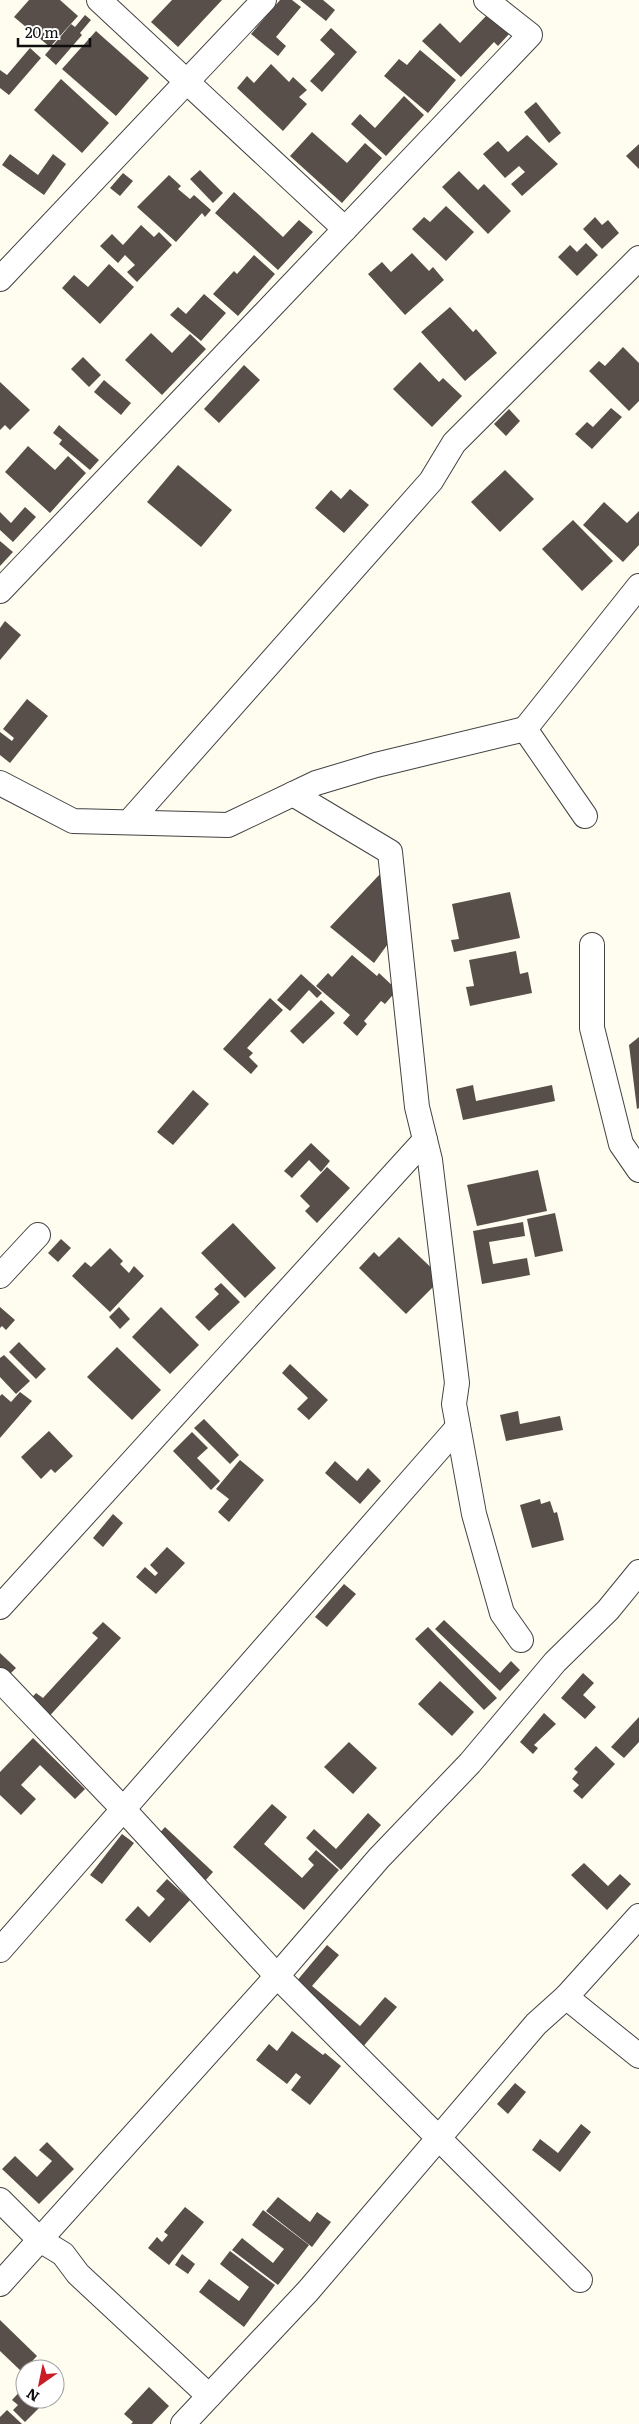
<svg xmlns="http://www.w3.org/2000/svg" width="639" height="2424" font-family="Literata,serif">
  <style>
    .building { fill: #584f4a }
    .lines { fill: none; stroke-linecap: round; stroke-linejoin: round }
    .street-casing { stroke: #424242; stroke-width: 26 }
    .street { stroke: #fff; stroke-width: 24 }
  </style>
  <rect width="100%" height="100%" fill="#fffcf0"/>
  <g class="building">
    <path d="M29,0H60L78,16L50,47L14,17Z"/>
    <path d="M172,0H222L178,47L151,22Z"/>
    <path d="M280,0H292L301,7L276,37L286,46L278,56L251,34Z"/>
    <path d="M300,0H323L335,10L326,21Z"/>
    <path d="M488,14L509,34L498,46L494,42L461,77L422,41L440,23L460,43Z"/>
    <path d="M85,15L91,20L80,33L82,35L56,65L45,55L71,24L75,27Z"/>
    <path d="M331,28L357,52L322,92L310,81L335,54L320,40Z"/>
    <path d="M96,31L149,78L116,116L62,69Z"/>
    <path d="M30,48L41,58L9,95L0,88V70L7,75Z"/>
    <path d="M420,50L456,80L428,113L384,76L399,59L407,65Z"/>
    <path d="M271,64L289,82L293,77L307,90L299,97L307,104L283,131L237,88L247,76L254,83Z"/>
    <path d="M61,79L109,123L82,153L34,110Z"/>
    <path d="M404,96L424,115L386,156L351,124L360,114L375,128Z"/>
    <path d="M536,102L561,133L549,143L524,112Z"/>
    <path d="M312,132L347,163L365,143L382,158L342,203L290,156Z"/>
    <path d="M527,135L558,164L522,196L511,184L525,172L519,166L505,178L483,154L498,141L508,152Z"/>
    <path d="M639,144V169L626,156Z"/>
    <path d="M10,154L38,175L53,154L66,164L44,195L2,165Z"/>
    <path d="M200,170L223,193L213,203L190,179Z"/>
    <path d="M459,171L478,190L484,184L511,211L488,234L442,187Z"/>
    <path d="M123,173L133,181L120,196L110,188Z"/>
    <path d="M169,175L181,186L178,189L190,199L194,195L211,210L205,217L202,213L176,242L137,207Z"/>
    <path d="M234,192L283,237L299,220L313,232L278,270L215,213Z"/>
    <path d="M446,206L474,232L446,261L412,229L424,217L430,222Z"/>
    <path d="M595,217L602,225L608,220L619,233L602,249L583,229Z"/>
    <path d="M141,225L154,237L159,232L172,245L137,282L127,272L135,265L125,255L118,263L100,246L112,234L123,245Z"/>
    <path d="M586,243L598,255L577,276L558,257L570,245L577,252Z"/>
    <path d="M412,253L429,271L433,267L444,280L405,315L368,274L382,262L391,272Z"/>
    <path d="M254,255L275,274L238,316L213,294L234,271L237,274Z"/>
    <path d="M109,264L134,287L100,324L62,288L74,275L88,287Z"/>
    <path d="M204,294L226,313L201,341L170,315L178,307L186,314Z"/>
    <path d="M450,307L473,332L476,329L497,353L465,381L421,332Z"/>
    <path d="M151,333L172,353L190,334L206,349L162,395L125,360Z"/>
    <path d="M623,347L639,363V401L629,411L589,371L599,361L605,366Z"/>
    <path d="M83,357L101,375L89,387L71,369Z"/>
    <path d="M420,362L439,382L443,378L462,396L432,427L393,389Z"/>
    <path d="M244,365L260,380L219,423L204,409Z"/>
    <path d="M104,380L131,403L121,415L94,392Z"/>
    <path d="M0,382L30,410L10,430L5,425L0,430Z"/>
    <path d="M611,408L622,417L592,449L575,434L587,422L593,427Z"/>
    <path d="M509,409L520,421L506,436L494,424Z"/>
    <path d="M59,425L99,460L90,470L59,444L62,440L53,433Z"/>
    <path d="M28,446L55,470L68,456L86,473L50,513L5,472Z"/>
    <path d="M178,465L232,510L201,547L147,502Z"/>
    <path d="M505,470L534,499L500,532L471,502Z"/>
    <path d="M350,489L369,505L344,533L315,508L331,490L341,499Z"/>
    <path d="M604,502L627,523L639,511V545L623,562L583,525Z"/>
    <path d="M25,507L36,517L13,542L0,530V512L11,523Z"/>
    <path d="M573,520L613,561L582,591L542,549Z"/>
    <path d="M0,541L13,552L0,566Z"/>
    <path d="M5,621L21,635L0,660V628Z"/>
    <path d="M27,699L48,716L10,763L0,755V732L12,741L14,738L3,729Z"/>
    <path d="M381,873L390,941L374,963L330,927Z"/>
    <path d="M510,892L520,938L454,952L451,940L459,939L452,904Z"/>
    <path d="M516,951L520,974L528,972L532,993L470,1006L466,987L474,986L469,960Z"/>
    <path d="M352,955L377,976L379,973L397,990L385,1004L381,1001L364,1021L367,1024L357,1036L343,1023L350,1015L316,986L328,973L332,977Z"/>
    <path d="M301,974L322,993L317,998L309,990L290,1011L277,1000Z"/>
    <path d="M270,998L283,1010L247,1048L253,1053L249,1057L258,1066L251,1074L223,1049Z"/>
    <path d="M321,1000L335,1013L303,1044L290,1031Z"/>
    <path d="M639,1037V1108L637,1109L629,1045Z"/>
    <path d="M473,1085L476,1101L552,1085L555,1101L463,1120L456,1089Z"/>
    <path d="M193,1090L209,1104L173,1145L157,1132Z"/>
    <path d="M311,1143L330,1161L321,1172L309,1160L292,1178L284,1171Z"/>
    <path d="M327,1167L350,1188L317,1223L305,1211L310,1206L300,1196Z"/>
    <path d="M538,1170L547,1211L477,1226L467,1185Z"/>
    <path d="M555,1213L563,1251L535,1257L527,1219Z"/>
    <path d="M523,1222L525,1236L489,1242L493,1264L527,1258L530,1275L482,1284L473,1231Z"/>
    <path d="M233,1223L276,1268L245,1298L201,1253Z"/>
    <path d="M399,1237L442,1278L406,1314L359,1268L374,1252L379,1257Z"/>
    <path d="M61,1239L71,1248L58,1262L48,1253Z"/>
    <path d="M110,1248L123,1261L120,1264L129,1273L134,1266L144,1276L110,1312L72,1276L85,1262L91,1267Z"/>
    <path d="M221,1283L240,1302L209,1331L195,1317L219,1294L214,1289Z"/>
    <path d="M0,1307L15,1320L6,1330L2,1326L0,1328Z"/>
    <path d="M119,1307L130,1319L120,1329L109,1317Z"/>
    <path d="M161,1307L199,1345L170,1374L132,1337Z"/>
    <path d="M19,1342L46,1369L36,1379L9,1352Z"/>
    <path d="M117,1347L161,1390L132,1420L87,1377Z"/>
    <path d="M4,1355L30,1381L16,1394L0,1377V1358Z"/>
    <path d="M290,1364L328,1400L309,1420L297,1409L308,1398L282,1373Z"/>
    <path d="M20,1392L32,1401L0,1438V1396L2,1394L11,1402Z"/>
    <path d="M518,1411L520,1424L560,1416L563,1430L506,1441L500,1415Z"/>
    <path d="M204,1419L239,1455L230,1464L194,1428Z"/>
    <path d="M49,1431L73,1456L55,1473L51,1469L41,1479L21,1457Z"/>
    <path d="M192,1432L208,1448L197,1458L220,1481L211,1490L173,1451Z"/>
    <path d="M240,1460L264,1480L229,1522L218,1512L229,1499L216,1489Z"/>
    <path d="M335,1461L357,1481L368,1468L381,1481L360,1504L325,1473Z"/>
    <path d="M540,1499L541,1504L550,1501L554,1513L557,1512L564,1540L532,1548L520,1505Z"/>
    <path d="M113,1514L123,1523L103,1547L93,1538Z"/>
    <path d="M167,1547L185,1563L156,1594L136,1577L145,1567L155,1576L158,1573L150,1565Z"/>
    <path d="M344,1584L356,1594L327,1627L315,1617Z"/>
    <path d="M444,1620L500,1673L511,1661L520,1670L500,1691L435,1629Z"/>
    <path d="M103,1622L121,1638L44,1722L25,1705L36,1693L43,1698L98,1638L92,1633Z"/>
    <path d="M428,1627L497,1698L484,1710L415,1639Z"/>
    <path d="M0,1653L16,1668L6,1678L0,1673Z"/>
    <path d="M583,1673L594,1683L583,1695L596,1707L585,1719L561,1698Z"/>
    <path d="M440,1681L474,1712L452,1736L418,1704Z"/>
    <path d="M544,1713L556,1724L534,1745L538,1748L533,1754L520,1742Z"/>
    <path d="M639,1717V1742L624,1758L611,1747Z"/>
    <path d="M33,1738L85,1789L75,1799L40,1765L21,1785L36,1799L21,1815L0,1795V1772Z"/>
    <path d="M349,1742L377,1768L353,1794L324,1767Z"/>
    <path d="M596,1746L615,1764L582,1799L573,1791L579,1785L572,1779L578,1772L574,1769Z"/>
    <path d="M272,1804L287,1817L264,1844L302,1878L314,1865L308,1859L316,1850L339,1870L304,1910L233,1847Z"/>
    <path d="M368,1813L381,1825L341,1870L306,1838L314,1829L336,1849Z"/>
    <path d="M165,1827L213,1872L204,1882L156,1837Z"/>
    <path d="M122,1834L134,1843L102,1884L90,1875Z"/>
    <path d="M584,1863L608,1886L620,1874L631,1884L607,1910L571,1875Z"/>
    <path d="M167,1879L190,1900L150,1943L125,1920L138,1906L149,1917L165,1899L156,1891Z"/>
    <path d="M327,1945L339,1955L312,1986L360,2026L385,1997L397,2007L361,2049L290,1989Z"/>
    <path d="M292,2031L323,2055L325,2053L341,2066L310,2105L291,2090L301,2077L296,2073L287,2084L256,2060L269,2044L277,2051Z"/>
    <path d="M515,2083L526,2092L508,2114L497,2104Z"/>
    <path d="M581,2124L591,2132L560,2172L532,2150L540,2139L558,2153Z"/>
    <path d="M47,2142L74,2169L39,2204L2,2169L15,2156L37,2177L52,2161L39,2150Z"/>
    <path d="M278,2197L310,2222L317,2212L331,2222L312,2247L266,2211Z"/>
    <path d="M185,2207L204,2222L169,2265L148,2248L157,2237L162,2242L168,2235L164,2232Z"/>
    <path d="M263,2210L309,2245L278,2285L232,2250L242,2238L273,2263L284,2249L252,2225Z"/>
    <path d="M230,2251L275,2285L244,2327L199,2292L209,2279L239,2301L249,2287L220,2264Z"/>
    <path d="M182,2254L195,2264L188,2274L175,2265Z"/>
    <path d="M0,2320L37,2356L22,2372L0,2351Z"/>
    <path d="M25,2386V2399H48L25,2422L13,2410L18,2405L12,2400Z"/>
    <path d="M149,2387L169,2406L152,2424H131L133,2422L124,2414Z"/>
    <path d="M7,2410L22,2424H0V2417Z"/>
  </g>
  <g class="lines">
    <defs>
      <g id="street">
        <path d="M99,0L345,229"/>
        <path d="M0,279L264,0"/>
        <path d="M0,591L530,35L486,0"/>
        <path d="M525,729L639,586"/>
        <path d="M0,783L73,821L228,825L316,783L376,765L525,729L585,816"/>
        <path d="M293,794L390,852L417,1107L430,1160L457,1383L454,1404L474,1514L502,1613L521,1640"/>
        <path d="M129,822L431,481L454,443L639,258"/>
        <path d="M592,945V1028L621,1144L639,1170"/>
        <path d="M0,1276L38,1235"/>
        <path d="M0,1607L425,1140"/>
        <path d="M0,1680L124,1810L277,1976L580,2280"/>
        <path d="M0,1950L458,1427"/>
        <path d="M566,1997L639,2056"/>
        <path d="M0,2200L40,2240L63,2254L78,2274L209,2396"/>
        <path d="M0,2284L277,1976L379,1858L470,1763L555,1662L608,1610L639,1572"/>
        <path d="M183,2424L308,2291L536,2024L566,1997L639,1916"/>
      </g>
    </defs>
    <use href="#street" class="street-casing"/>
    <use href="#street" class="street"/>
  </g>
  <g transform="translate(40 2384) rotate(213)"><circle r="24" fill="#ffffff" stroke="#9f9f9f"/>
  <path d="M0-4L9 19L0 12L-9 19Z" fill="#ca1b26"/>
  <text y="-8" font-size="14" font-weight="bold" text-anchor="middle" fill="#0f0f0f">N</text>
  </g>
  <path d="M18 38v8h72v-8" fill="none" stroke="#0f0f0f" stroke-width="2.5"/>
  <text x="25" y="38" font-size="15" fill="#0f0f0f" stroke="#ffffff" stroke-width="4" paint-order="stroke">20 m</text>
</svg>
